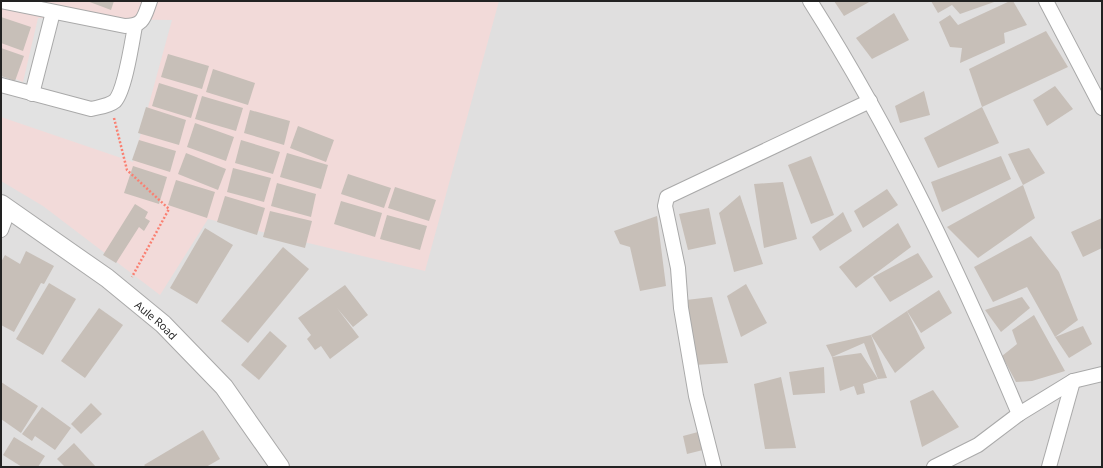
<svg xmlns="http://www.w3.org/2000/svg" width="1103" height="468" font-family="'Open Sans',sans-serif">
  <style>
    .residential { fill: #e0dfdf }
    .commercial { fill: #f2dad9 }
    .parking { fill: #e2e2e2 }
    .building { fill: #c7bfb8 }
    .lines { fill: none; stroke-linecap: round; stroke-linejoin: round }
    .minor-casing { stroke: #a9a9a9; stroke-width: 16 }
    .tertiary-casing { stroke: #a9a9a9; stroke-width: 20 }
    .path { stroke: #fa8072; stroke-width: 2.5; stroke-dasharray: 2 2; stroke-linecap: butt }
    .minor { stroke: #fff; stroke-width: 14 }
    .tertiary { stroke: #fff; stroke-width: 18 }
    .labels { text-anchor: middle; dominant-baseline: central; stroke-width: 3; stroke-linejoin: round; paint-order: stroke }
    .street-label { font-size: 11px; fill: #222; stroke: #fff }
  </style>
  <rect width="100%" height="100%" fill="#f2efe9"/>
  <rect class="residential" x="1" y="1" width="1101" height="466"/>
  <path class="commercial" d="M1,1H499L425,271L208,219L160,295L43,206L1,181Z"/>
  <path class="parking" d="M38,18L172,20L133,162L1,117V73L23,82Z"/>
  <g class="building">
    <path d="M87,1H114L111,10Z"/>
    <path d="M834,1H871L844,16Z"/>
    <path d="M931,1H997L960,14L952,5L938,13Z"/>
    <path d="M1010,1H1013L1027,25L1004,33L1005,43L960,63L962,48L950,47L939,22L950,15L958,25Z"/>
    <path d="M894,13L909,40L872,59L856,38Z"/>
    <path d="M1,17L31,27L23,51L1,43Z"/>
    <path d="M1046,31L1068,67L982,107L969,69Z"/>
    <path d="M1,48L24,56L15,81L1,76Z"/>
    <path d="M168,54L209,66L202,89L161,77Z"/>
    <path d="M213,69L255,83L248,105L206,92Z"/>
    <path d="M159,83L198,95L191,118L152,106Z"/>
    <path d="M1055,86L1073,109L1047,126L1033,100Z"/>
    <path d="M924,91L930,115L900,123L895,106Z"/>
    <path d="M202,96L243,108L236,131L195,119Z"/>
    <path d="M146,107L186,120L179,145L138,133Z"/>
    <path d="M982,107L999,143L938,168L924,138Z"/>
    <path d="M250,110L290,121L284,145L244,133Z"/>
    <path d="M195,123L234,137L226,161L187,147Z"/>
    <path d="M298,126L334,140L326,162L290,148Z"/>
    <path d="M139,140L176,151L170,172L132,160Z"/>
    <path d="M241,140L280,152L273,174L235,163Z"/>
    <path d="M1029,148L1045,173L1023,185L1008,154Z"/>
    <path d="M186,153L226,169L218,190L178,174Z"/>
    <path d="M287,153L328,165L321,189L280,177Z"/>
    <path d="M811,156L834,215L811,224L788,165Z"/>
    <path d="M1001,156L1011,179L942,212L931,182Z"/>
    <path d="M133,166L167,177L159,204L124,193Z"/>
    <path d="M233,168L271,178L264,202L227,192Z"/>
    <path d="M348,174L391,188L384,208L341,194Z"/>
    <path d="M176,180L215,192L207,218L168,205Z"/>
    <path d="M783,182L797,239L764,248L754,184Z"/>
    <path d="M277,183L316,194L311,217L271,206Z"/>
    <path d="M1023,185L1035,218L978,258L947,227Z"/>
    <path d="M395,187L436,200L429,221L388,208Z"/>
    <path d="M887,189L898,205L863,228L854,211Z"/>
    <path d="M740,195L763,264L734,272L719,213Z"/>
    <path d="M225,196L265,208L257,235L217,222Z"/>
    <path d="M341,201L382,213L375,237L334,224Z"/>
    <path d="M135,204L148,212L145,218L150,221L144,231L139,227L116,263L103,255Z"/>
    <path d="M709,208L716,244L688,250L679,214Z"/>
    <path d="M270,211L312,221L305,248L263,237Z"/>
    <path d="M843,212L852,231L820,251L812,237Z"/>
    <path d="M387,215L427,226L420,250L380,239Z"/>
    <path d="M657,216L666,286L640,291L630,247L620,244L614,231Z"/>
    <path d="M1102,218V248L1083,257L1071,232Z"/>
    <path d="M898,223L911,247L856,288L839,267Z"/>
    <path d="M205,228L233,245L197,304L170,288Z"/>
    <path d="M1031,236L1059,272L1078,320L1055,337L1027,287L993,302L974,267Z"/>
    <path d="M283,247L309,269L248,343L221,321Z"/>
    <path d="M26,251L54,266L44,284L41,283L14,332L1,325V262L5,255L20,264Z"/>
    <path d="M918,253L933,277L890,302L873,277Z"/>
    <path d="M49,283L76,299L43,355L16,339Z"/>
    <path d="M746,284L767,323L741,337L727,296Z"/>
    <path d="M345,285L368,315L353,327L337,308L359,337L330,359L321,346L315,350L307,339L311,335L298,318Z"/>
    <path d="M939,290L952,313L921,333L907,311Z"/>
    <path d="M712,297L728,363L694,365L686,300Z"/>
    <path d="M1022,297L1030,308L1001,332L985,310Z"/>
    <path d="M99,308L123,325L85,378L61,361Z"/>
    <path d="M907,311L925,348L895,373L871,335Z"/>
    <path d="M1034,315L1065,371L1032,381L1016,382L1002,356L1017,344L1012,330Z"/>
    <path d="M1083,326L1092,344L1069,358L1055,337Z"/>
    <path d="M270,331L287,346L259,380L241,365Z"/>
    <path d="M871,335L887,378L878,379L864,343L832,357L826,345Z"/>
    <path d="M861,353L878,379L863,384L865,393L857,395L854,386L840,391L832,357Z"/>
    <path d="M824,367L825,393L793,395L789,372Z"/>
    <path d="M781,377L796,448L765,449L754,384Z"/>
    <path d="M1,382L38,406L21,433L1,419Z"/>
    <path d="M933,390L959,427L922,447L910,401Z"/>
    <path d="M91,403L102,414L81,434L71,424Z"/>
    <path d="M42,407L71,428L55,450L35,436L32,441L22,434Z"/>
    <path d="M203,430L220,459L206,467H146L144,465Z"/>
    <path d="M698,432L703,450L687,454L683,436Z"/>
    <path d="M14,437L45,456L38,467H22L3,455Z"/>
    <path d="M74,443L96,467H65L57,459Z"/>
  </g>
  <g class="lines">
    <defs>
      <g id="minor">
        <path d="M1,1L125,26C144,26 144,17 150,1"/>
        <path d="M810,1C893,132 959,271 1019,414"/>
        <path d="M1046,1L1102,108"/>
        <path d="M1,85L91,109C99,107 109,106 115,101C125,90 132,42 135,26"/>
        <path d="M32,94L53,12"/>
        <path d="M1,230L9,209"/>
        <path d="M714,467L696,396L681,308L678,268L665,206L667,197L870,101"/>
        <path d="M934,467L978,445L1019,414L1073,381L1102,374"/>
        <path d="M1049,467L1073,381"/>
      </g>
      <g id="tertiary">
        <path id="s1" d="M1,204L107,278L163,324L224,387L280,467"/>
      </g>
    </defs>
    <use href="#minor" class="minor-casing"/>
    <use href="#tertiary" class="tertiary-casing"/>
    <path class="path" d="M114,118L127,170L169,209L132,277"/>
    <use href="#minor" class="minor"/>
    <use href="#tertiary" class="tertiary"/>
  </g>
  <g class="labels">
    <g class="street-label">
      <text stroke="none"><textPath href="#s1" startOffset="194">Aule Road</textPath></text>
    </g>
  </g>
  <rect width="1103" height="468" fill="none" stroke="#222222" stroke-width="4"/>
</svg>
